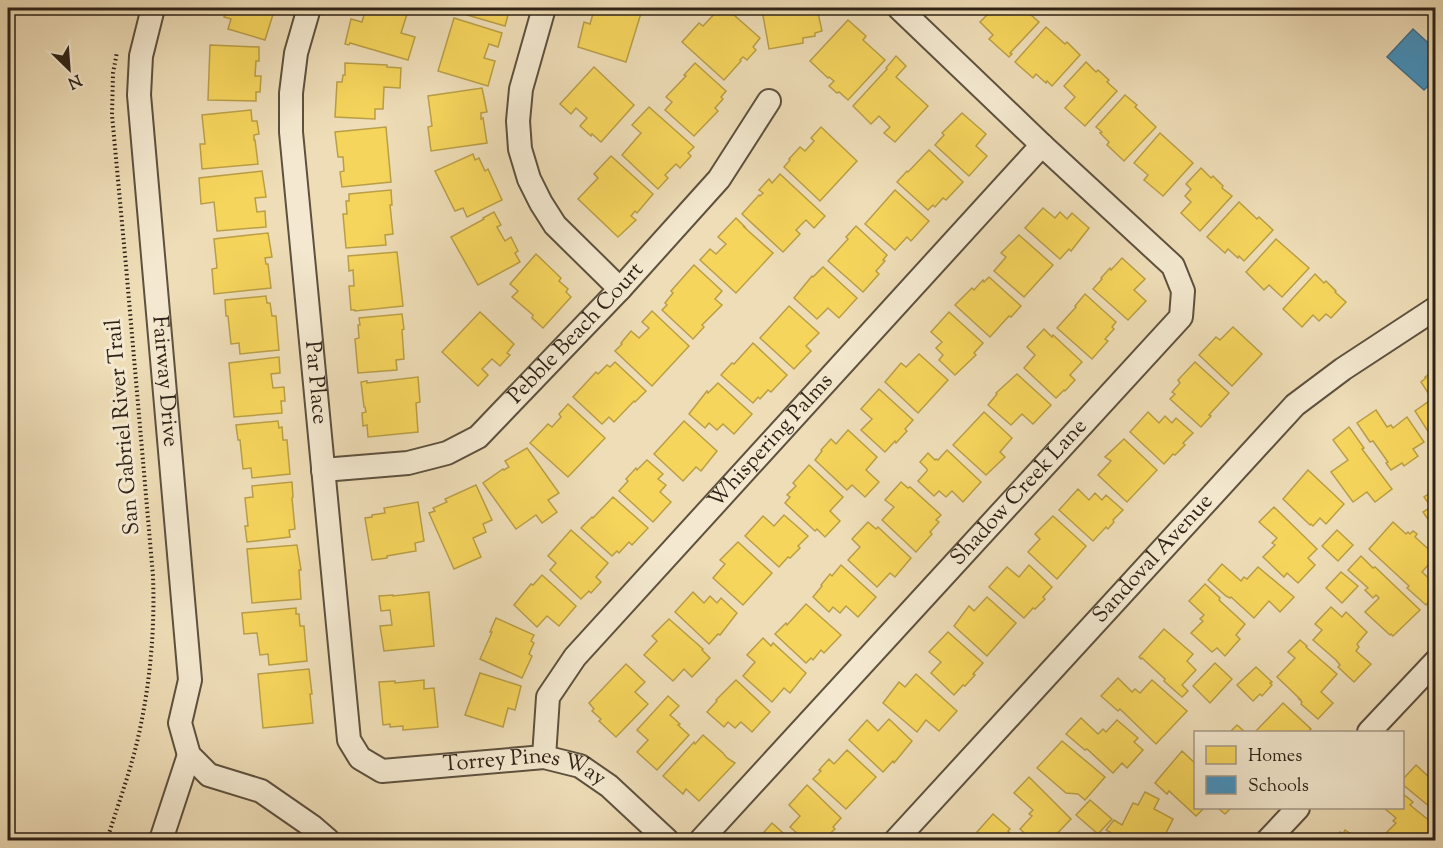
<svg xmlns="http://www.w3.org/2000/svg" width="1443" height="848" font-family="'Sorts Mill Goudy',serif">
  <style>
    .homes { fill: #f6d55c; stroke: #ba9f47; stroke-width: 1.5 }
    .schools { fill: #4393c3; stroke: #3d718f; stroke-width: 1.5 }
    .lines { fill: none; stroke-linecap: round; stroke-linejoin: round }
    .minor-casing { stroke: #5e513e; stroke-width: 26 }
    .path { stroke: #2e2216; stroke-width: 4; stroke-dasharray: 1.5 3; stroke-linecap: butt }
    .minor { stroke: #f4e9d0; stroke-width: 22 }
    .labels { text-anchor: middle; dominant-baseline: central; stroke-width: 6; stroke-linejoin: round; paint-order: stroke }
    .street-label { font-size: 22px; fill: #2e2216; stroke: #f4e9d0 }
  </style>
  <rect width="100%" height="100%" fill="#eeddb7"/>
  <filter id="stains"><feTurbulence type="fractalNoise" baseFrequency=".00333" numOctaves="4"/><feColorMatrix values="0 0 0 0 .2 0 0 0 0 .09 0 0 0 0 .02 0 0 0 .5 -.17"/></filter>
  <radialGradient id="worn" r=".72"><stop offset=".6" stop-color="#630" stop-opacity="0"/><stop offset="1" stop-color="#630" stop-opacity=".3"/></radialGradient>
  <g class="homes">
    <path d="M227,8H275L265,40L228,29L231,19L224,17Z"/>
    <path d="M366,8H409L401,33L415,37L408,60L350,43L349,45L345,44L351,19L362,22Z"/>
    <path d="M469,8H510L505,26L467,15Z"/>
    <path d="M591,8H635L642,10L626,62L578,47L584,22L590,24L594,10L590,9Z"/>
    <path d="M720,8H726L760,38L753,47L756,50L747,60L743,57L740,60L741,61L724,80L682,42L699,23L703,26Z"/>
    <path d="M772,8H817L822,31L815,33V36L803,38V43L769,49L762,10Z"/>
    <path d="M994,8H1023L1039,22L1010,53L1012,54L1009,57L989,39L993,35L980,22Z"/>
    <path d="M454,18L502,33L498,47L489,44L484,58L495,61L488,86L438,71Z"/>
    <path d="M848,20L866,36L863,40L885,60L848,100L839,92L837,93L829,86L834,81L829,77L828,78L810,61Z"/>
    <path d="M1046,27L1065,44L1067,42L1080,55L1052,86L1047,81L1046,83L1036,74L1033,78L1015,62Z"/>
    <path d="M210,45L259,47V61H256L255,76H261L260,92H256V101L208,100Z"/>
    <path d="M896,56L906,66L896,77L928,106L895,142L884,133L890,127L879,116L871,124L853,106L887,69L886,68Z"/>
    <path d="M1086,62L1096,72L1098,70L1109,80L1107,82L1117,91L1085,126L1065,108L1075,97L1064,86Z"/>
    <path d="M345,63L387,65V67L401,68L400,88L384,87L383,109H375V119L335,117L337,82H342L343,75H345Z"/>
    <path d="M695,63L726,91L721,97L723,99L715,108L718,111L694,136L665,110L672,102L666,97L686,76L684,75Z"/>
    <path d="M594,67L634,105L601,142L592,134L591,136L580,126L587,118L576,108L571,114L560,104Z"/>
    <path d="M482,88L487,112L481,113V119L483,118L487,143L431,151L428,127L432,126L428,96Z"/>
    <path d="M1125,95L1137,105L1135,107L1156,127L1124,161L1107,145L1109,142L1100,133L1102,132L1096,127Z"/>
    <path d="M649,107L694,147L688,153L691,156L680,168L676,164L665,175L668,178L658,189L622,155L641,133L632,125Z"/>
    <path d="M251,110L252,121H257L259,134L254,135V140H255L258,164L202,169L200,144H205L202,115Z"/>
    <path d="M962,113L986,134L976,146L987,156L969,176L935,145L944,135L942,133Z"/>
    <path d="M386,127L391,182L342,187L340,172L344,171L343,157H338L335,132Z"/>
    <path d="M821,127L857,161L820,201L784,167L790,160L789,159L800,147L805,151L814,141L811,138Z"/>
    <path d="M1160,133L1193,163L1163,196L1144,180L1148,175L1134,163Z"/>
    <path d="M929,150L963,182L946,200L943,198L935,207L933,205L928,210L897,182L907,171L908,172Z"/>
    <path d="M473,154L475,160L479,158L485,171L488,169L502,200L467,217L463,208L455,211L435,171Z"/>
    <path d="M611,156L653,194L637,213L635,211L631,216L636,220L618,237L578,199L598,178L594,174Z"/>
    <path d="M1201,168L1211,178L1213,176L1223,186L1222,188L1232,196L1200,231L1181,213L1191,202L1185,196L1191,189L1186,184Z"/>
    <path d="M262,171L266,197L255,198L257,212L265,211L266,227L217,231L214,202L201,204L199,178Z"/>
    <path d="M780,174L825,216L814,228L806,220L796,230L800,234L783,252L742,214L759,195L760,196L763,193L759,190L769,179L772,183Z"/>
    <path d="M391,190L392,205H390L393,234L385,235L386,245L346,248L343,214H347L346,201H349V194Z"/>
    <path d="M895,190L929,221L911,241L907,237L895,250L865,224Z"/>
    <path d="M1239,202L1257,219L1259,217L1273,230L1244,261L1239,256L1238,258L1228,249L1225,253L1207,237Z"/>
    <path d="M1043,208L1055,218L1060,212L1067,219L1072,213L1089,228L1071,251L1069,249L1060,259L1025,228Z"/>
    <path d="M494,212L501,225L497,227L505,241L511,237L518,251L515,253L520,262L478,285L451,237L484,219L483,218Z"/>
    <path d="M736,218L745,227H744L773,253L736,293L700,260L710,249L716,254L726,244L718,237Z"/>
    <path d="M856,226L887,255L883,260L885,261L876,271L879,274L863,292L828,261L848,239L846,237Z"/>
    <path d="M268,233L272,257L265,258L266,264H268L271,288L214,294L212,269L217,268L214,239Z"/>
    <path d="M1019,235L1053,265L1024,297L994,271L1006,257L1001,253Z"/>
    <path d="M1276,239L1309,268L1282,297L1269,285L1264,290L1246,272Z"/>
    <path d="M397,252L403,306L355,311V310H351L349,286H354L353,270L349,271L348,256Z"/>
    <path d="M536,254L561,278L559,281L568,289L566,292L571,297L543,328L532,318L533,315L512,297L518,291L510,284Z"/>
    <path d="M1122,258L1145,279L1134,290L1146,301L1128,320L1093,289L1102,279L1101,278L1110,268L1111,270Z"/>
    <path d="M694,265L722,291L715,299L722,305L702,325L704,327L693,339L662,310L667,305L665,303L673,293L671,291Z"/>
    <path d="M823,267L857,298L839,318L828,308L817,319L794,298L812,276L813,277Z"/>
    <path d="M1315,274L1324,283L1326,281L1336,291L1335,292L1346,302L1331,318L1326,314L1319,321L1313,315L1302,327L1283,309Z"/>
    <path d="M989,277L1021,306L1011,317L1009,316L990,337L955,305L972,288L974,290L983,280L984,282Z"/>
    <path d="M1085,294L1116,322L1112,327L1114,329L1105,339L1108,341L1092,359L1057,328L1076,307L1075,306Z"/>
    <path d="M266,296L267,303H270L272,316H276L279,350L240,354L239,343L231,344L228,316H226L225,300Z"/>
    <path d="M789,306L819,333L806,346L811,351L794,369L760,338Z"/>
    <path d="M652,311L689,346L652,386L615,351L622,344L621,343L631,331L639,338L649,328L642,322Z"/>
    <path d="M480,312L514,344L507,353L510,355L500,366L492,359L482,369L488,375L478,386L442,352Z"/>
    <path d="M949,312L983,343L974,353L976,355L955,375L939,360L943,355L936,348L942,342L931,332Z"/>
    <path d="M402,314L404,329L402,330L404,359L396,360L397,370L358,373L355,339L359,338L358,325H360L359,318Z"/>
    <path d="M1233,327L1262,354L1232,386L1199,355L1216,337L1220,340Z"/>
    <path d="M1044,329L1052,337L1053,335L1082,362L1070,375L1075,380L1065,391L1064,390L1056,398L1024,368L1035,355L1027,347Z"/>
    <path d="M753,343L787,375L771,392L768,390L760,399L758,397L753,403L721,375L732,363L734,364Z"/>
    <path d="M919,354L948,380L918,413L885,382L901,363L906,367Z"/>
    <path d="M279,357L280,373L271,374L273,388L284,387L285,401H281L282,413L234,417L229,363Z"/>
    <path d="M615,362L646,391L635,402L634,401L614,422L609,417L602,424L573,397L596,372L598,374L607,365L610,367Z"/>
    <path d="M1195,362L1229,393L1209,415L1211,416L1201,427L1170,399L1175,394L1172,392L1180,383L1178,380Z"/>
    <path d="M1434,371H1436V444L1415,411L1432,399L1421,382L1426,378L1425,377Z"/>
    <path d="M1017,374L1051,405L1033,424L1022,414L1011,425L988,405L997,394L996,393Z"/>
    <path d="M418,377L420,402L416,403L418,432L368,437L367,425L363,426L362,413L366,412L365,407H364L361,382L367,381V383Z"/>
    <path d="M718,383L752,414L734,434L723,424L717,430L709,423L705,428L689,414L707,391L708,393Z"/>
    <path d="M879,389L913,420L905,429L907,431L896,443L895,441L885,452L861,430L872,419L861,409Z"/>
    <path d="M568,404L605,438L568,477L530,443L548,424L552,427L561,417L559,414Z"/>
    <path d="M1376,410L1387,427L1391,425L1393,428L1407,417L1424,442L1413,449L1418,456L1404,466L1402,463L1391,470L1386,463L1388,462L1373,441L1370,442L1357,423Z"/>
    <path d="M984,412L1012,438L1000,452L1005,457L986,475L953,445Z"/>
    <path d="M1148,412L1159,423L1165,416L1172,423L1176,418L1193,433L1183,443L1185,445L1175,455L1173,454L1164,464L1130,432Z"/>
    <path d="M278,421L279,428L282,427L283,440H287L290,474L252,478L251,468L243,469L240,440H238L236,425Z"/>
    <path d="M684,421L717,451L701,471L696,467L683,481L654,454Z"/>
    <path d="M1349,427L1364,448L1362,449L1392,489L1375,502L1367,492L1353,502L1331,472L1348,460L1333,440Z"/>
    <path d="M848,430L877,457L866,470L879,482L865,497L852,485L847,490L815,460L822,451L821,450L831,439L836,444Z"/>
    <path d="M1124,439L1157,470L1127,502L1098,475L1111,461L1105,457Z"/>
    <path d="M527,448L559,493L548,500L557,512L542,523L536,515L516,529L483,483L503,469L504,470L509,467L505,461Z"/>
    <path d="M947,450L981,482L963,502L952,491L946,497L939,491L934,496L918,481L927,471V469L920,462L928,453L935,460L936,459L938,460Z"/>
    <path d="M647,460L663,474L658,479L666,485L660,492L671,502L653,522L619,491L628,481L626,479L636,468L637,470Z"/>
    <path d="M809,465L843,497L830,511L840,521L825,537L817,529L815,531L785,503L790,497L787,495L796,486L793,483Z"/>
    <path d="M1308,470L1344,504L1326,524L1320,518L1313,526L1311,524L1310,525L1283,499Z"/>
    <path d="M292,482L293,497L292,498L295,529L289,530L290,537L247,542L245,526H248L245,498L253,497L252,486Z"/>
    <path d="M901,482L908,488L910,487L941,515L936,520L939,522L930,532L932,534L916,552L882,520L894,507L885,500Z"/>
    <path d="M476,485L492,520L483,524L486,532L473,538L481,557L454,569L429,513L435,511L433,508L447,502L445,499Z"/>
    <path d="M1078,489L1089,500L1095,493L1102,500L1106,495L1123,510L1113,520L1114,522L1108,529L1106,527L1093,541L1059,510Z"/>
    <path d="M1436,489V531L1423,512L1431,507L1424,497Z"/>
    <path d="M613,497L648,528L632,545L629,542L619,553L617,551L612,556L581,528L592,517L593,518Z"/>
    <path d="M418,502L424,541L415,543L416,551L387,556V558L372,560L365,518L372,517V515L385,513L384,508Z"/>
    <path d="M1274,507L1317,549L1308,558L1315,565L1298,583L1287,573L1284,577L1263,557L1275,545L1272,543L1277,538L1259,522Z"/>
    <path d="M784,515L808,536L798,546L800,548L790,558L788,557L779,567L745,536L763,516L774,526Z"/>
    <path d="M1053,516L1086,546L1057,579L1028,552L1040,539L1035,534Z"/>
    <path d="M868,522L876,529L878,527L911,558L895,577L890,573L877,587L848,560L860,547L852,539Z"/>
    <path d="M1393,522L1406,534L1408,532L1410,534L1413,531L1417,534L1415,537L1436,556L1422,572L1436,585V594L1426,605L1407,588L1409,586L1369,549Z"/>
    <path d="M571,530L608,563L596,577L601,582L591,593L589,591L581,599L550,570L556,563L548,556Z"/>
    <path d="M1337,530L1353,545L1338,561L1322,546Z"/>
    <path d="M738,542L772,573L743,605L713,578L725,564L720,560Z"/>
    <path d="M297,545L301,570H299L301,599L252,603L247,549Z"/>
    <path d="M1361,556L1373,568L1375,567L1420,610L1393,636L1391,634L1390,635L1365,612L1379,598L1376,595L1373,598L1365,590L1368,588L1348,570Z"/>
    <path d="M1222,564L1241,581L1244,577L1247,579L1258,567L1294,597L1280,612L1269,601L1254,618L1231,597L1230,598L1226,596L1208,580Z"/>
    <path d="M841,565L876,597L858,617L846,606L840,613L833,607L829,612L813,597L822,586L821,585L830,574L832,576Z"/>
    <path d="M1029,565L1052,587L1043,597L1045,599L1035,609L1033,608L1024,618L989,587L1007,567L1019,577Z"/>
    <path d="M1341,572L1358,586L1342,603L1326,588Z"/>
    <path d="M542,575L576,606L559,626L547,616L537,627L514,605L531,584L533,585Z"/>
    <path d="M1205,584L1220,598L1219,600L1245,624L1236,635L1240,639L1225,656L1217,648L1212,652L1191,633L1203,621L1200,619L1204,615L1189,601Z"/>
    <path d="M429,592L434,646L384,651L380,626L392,625L390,610L381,611L379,596L393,595V596Z"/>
    <path d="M693,592L704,603L710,596L717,603L721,598L737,613L720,635L718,634L709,644L675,612Z"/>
    <path d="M987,597L1016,623L987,656L954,626L969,606L974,611Z"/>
    <path d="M806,604L841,635L824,653L821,650L813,660L811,658L806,663L775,634L786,623L787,625Z"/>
    <path d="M1331,607L1342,617L1346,612L1367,632L1357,644L1359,647L1356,651L1371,664L1354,682L1338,667L1340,665L1336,660L1313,640L1322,630L1315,624Z"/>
    <path d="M296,608V614H299L300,626H304L307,661L269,665L268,654L260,655L257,633L244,634L242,613Z"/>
    <path d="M496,618L534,635L531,641L534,643L529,654L532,656L522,678L480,659L492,632H490Z"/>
    <path d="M669,619L703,649L702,650L710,658L692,677L684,669L673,681L644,655L657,641L652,636Z"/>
    <path d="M1164,629L1193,654L1187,661L1196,670L1182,685L1188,691L1182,697L1164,681L1165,679L1142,658L1141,659L1139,657Z"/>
    <path d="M948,632L983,663L973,674L975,675L965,686L963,685L954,695L931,673L941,662L929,652Z"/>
    <path d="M763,638L771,646L773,643L806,673L790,693L784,688L772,702L743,676L755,662L747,655Z"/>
    <path d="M1300,640L1307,646L1306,647L1337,674L1321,692L1333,703L1318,719L1301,704L1302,702L1299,699H1300L1277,677L1295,658L1288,652Z"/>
    <path d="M1215,663L1232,679L1210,703L1193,686Z"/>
    <path d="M626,664L645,682L635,692L648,704L616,737L599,721L601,719L592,711L594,709L589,703Z"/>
    <path d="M1256,667L1272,682L1270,683L1272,685L1262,696L1260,694L1253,701L1237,685Z"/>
    <path d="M309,669L312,694H310L313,723L263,728L258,674Z"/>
    <path d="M480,673L521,686L515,710L508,708L503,727L465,715Z"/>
    <path d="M916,674L957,711L939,731L926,720L917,732L883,703L899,682L905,687Z"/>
    <path d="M1118,678L1132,692L1135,689L1140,693L1152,680L1187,711L1156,744L1120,709L1118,711L1101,696Z"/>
    <path d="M424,680V689L434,688L438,727L403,730V726L390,727V724L383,725L379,682L395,681V683Z"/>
    <path d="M736,680L770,712L752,732L741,722L735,728L728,722L724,727L707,712L717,701L716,700Z"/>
    <path d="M668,696L679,706L670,715L680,724L678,725L689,735L657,770L637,752L648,740L637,730Z"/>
    <path d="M1283,703L1311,729L1307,732H1258L1256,731Z"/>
    <path d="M1081,718L1098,734L1103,729L1106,732L1117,720L1138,738L1134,742L1143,750L1127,768L1122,763L1113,773L1087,749L1085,750L1066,734Z"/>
    <path d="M889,719L912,741L894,763L893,761L883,772L849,740L867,720L878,731Z"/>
    <path d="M1237,725L1245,732H1230Z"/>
    <path d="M703,735L723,753L727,758L735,763L699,801L686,789L683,794L663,776L694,742L695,744Z"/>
    <path d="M1062,741L1105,777L1085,800L1078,794L1066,793L1037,768Z"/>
    <path d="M847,750L876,777L846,809L813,779L821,771L819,770L829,759L834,764Z"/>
    <path d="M1182,751L1196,764V808H1204L1196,816L1169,791L1167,794L1155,783Z"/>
    <path d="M1416,765L1431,779L1434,775L1436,776V812L1402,784L1403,779Z"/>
    <path d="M1029,777L1071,819L1051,840H1032L1020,829L1032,816L1029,814L1033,810L1014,793Z"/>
    <path d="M807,785L841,818L833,827L835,829L824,839L823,838L821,840H805L790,827L800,816L789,805Z"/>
    <path d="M1145,792L1159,799L1154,809L1173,819L1166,833L1169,835L1166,840H1124L1106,830L1114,820L1122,825L1133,803L1138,805Z"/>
    <path d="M1402,793L1413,802L1410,805L1436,826V832L1430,838L1433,840H1388L1383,836L1396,823L1393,821L1396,818L1384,808H1402Z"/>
    <path d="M1090,800L1112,819L1098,834L1076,815Z"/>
    <path d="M1218,808H1231L1225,814Z"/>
    <path d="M993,814L1010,829L1008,831L1016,840H987L977,832Z"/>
    <path d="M772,823L791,840H757Z"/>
    <path d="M1345,830L1360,840H1334L1340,832L1343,834Z"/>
  </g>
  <g class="schools">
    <path d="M1419,8H1436V22L1429,17L1431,15L1428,12L1426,14Z"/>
    <path d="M1413,29L1436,50V78L1424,90L1387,57Z"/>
  </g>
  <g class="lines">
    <defs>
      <g id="minor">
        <path id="s1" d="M153,8L141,56L139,95L190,680L180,723L189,755L209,775L261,791L313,827L328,840"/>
        <path id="s2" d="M309,8L296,53L291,93V132L349,740L360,758L382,771L544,757L580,766L609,786L667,840"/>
        <path d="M544,8L521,89L518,121L520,149L529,179L541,203L555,225L620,289"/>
        <path id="s3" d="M323,470L408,463L447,453L478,437L620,289L719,179L769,101"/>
        <path d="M1369,732L1436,661"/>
        <path id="s4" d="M544,757L548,697L575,657L1042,145"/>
        <path d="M161,840L189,755"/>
        <path id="s5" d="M701,840L1181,317L1183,291L1173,266L1042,145L899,8"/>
        <path id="s6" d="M896,840L1295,405L1343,369L1436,308"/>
        <path d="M1268,840L1298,808"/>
      </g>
    </defs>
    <use href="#minor" class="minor-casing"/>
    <path class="path" d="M107,840C117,807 130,773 138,738C150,685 155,631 153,576L126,266L112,115L113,73L117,52"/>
    <use href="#minor" class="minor"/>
  </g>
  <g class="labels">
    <g class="street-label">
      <text stroke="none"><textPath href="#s3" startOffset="303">Pebble Beach Court</textPath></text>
      <text stroke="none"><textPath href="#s1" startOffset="376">Fairway Drive</textPath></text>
      <text stroke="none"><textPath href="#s2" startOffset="378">Par Place</textPath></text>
      <text transform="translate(124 427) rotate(-95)">San Gabriel River Trail</text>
      <text stroke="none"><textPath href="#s4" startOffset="400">Whispering Palms</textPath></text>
      <text stroke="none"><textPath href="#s5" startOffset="471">Shadow Creek Lane</textPath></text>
      <text stroke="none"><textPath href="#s6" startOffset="381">Sandoval Avenue</textPath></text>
      <text stroke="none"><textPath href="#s2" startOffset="928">Torrey Pines Way</textPath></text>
    </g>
  </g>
  <rect width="1443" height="848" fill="none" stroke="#eeddb7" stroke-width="30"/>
  <rect x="9" y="9" width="1425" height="830" fill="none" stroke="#2e2216" stroke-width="3"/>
  <rect x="15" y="15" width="1413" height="818" fill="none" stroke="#2e2216" stroke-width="1.5"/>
  <rect x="1194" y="731" width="210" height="78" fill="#f4e9d0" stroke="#a59986" stroke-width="1.5"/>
  <rect x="1206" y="746" width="30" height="18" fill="#f6d55c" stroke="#a59986" stroke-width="1.5"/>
  <text x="1248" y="761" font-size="18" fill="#2e2216">Homes</text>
  <rect x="1206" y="776" width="30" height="18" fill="#4393c3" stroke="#a59986" stroke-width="1.5"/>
  <text x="1248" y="791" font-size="18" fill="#2e2216">Schools</text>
  <g transform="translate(69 69) rotate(155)" stroke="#f4e9d0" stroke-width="4.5" paint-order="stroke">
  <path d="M0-4.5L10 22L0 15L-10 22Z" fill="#2e2216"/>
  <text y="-9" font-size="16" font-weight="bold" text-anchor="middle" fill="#2e2216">N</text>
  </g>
  <rect width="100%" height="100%" filter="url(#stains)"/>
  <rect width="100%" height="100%" fill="url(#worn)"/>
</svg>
